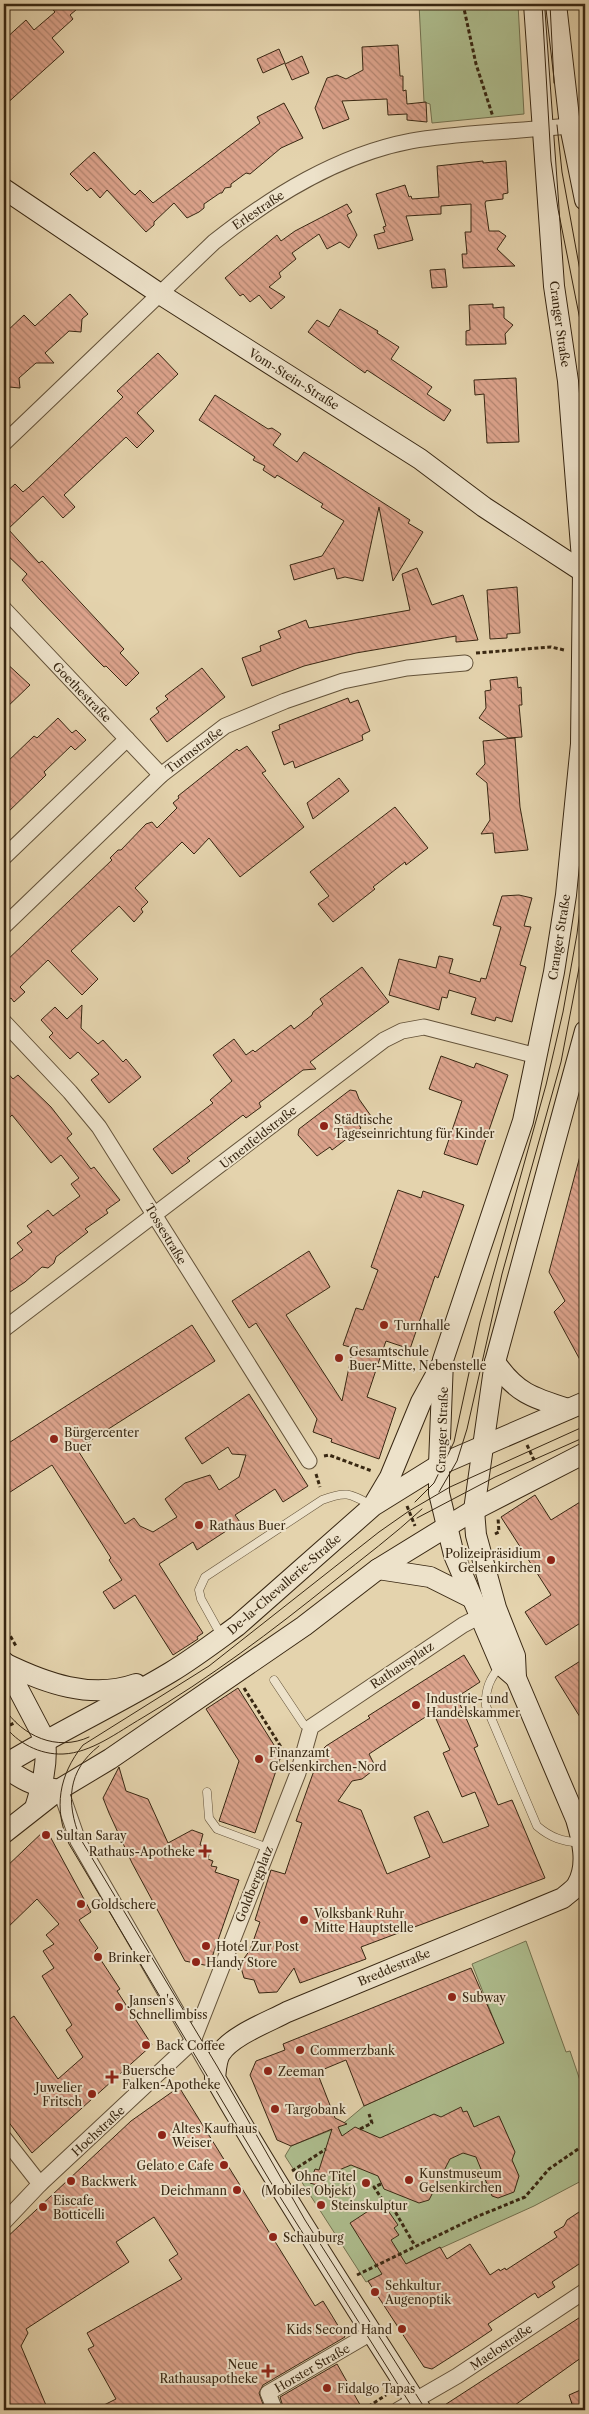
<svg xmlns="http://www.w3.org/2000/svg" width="589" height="2414" font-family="'Libre Caslon Text',serif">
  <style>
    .park { fill: #aebe8f; stroke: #737250 }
    .building { fill: url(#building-back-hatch); stroke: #382712; fill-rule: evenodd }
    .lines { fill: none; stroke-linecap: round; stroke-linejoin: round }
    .lane-casing { stroke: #635239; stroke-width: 9 }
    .street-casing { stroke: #635239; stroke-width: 17 }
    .secondary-casing { stroke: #382712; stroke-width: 22 }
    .path { stroke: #382712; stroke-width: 3; stroke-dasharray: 4 2.5; stroke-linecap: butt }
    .lane { stroke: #ede2ca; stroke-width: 8 }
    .street { stroke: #ede2ca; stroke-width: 15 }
    .secondary { stroke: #ede2ca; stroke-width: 20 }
    .tram { stroke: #382712; stroke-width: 1 }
    .poi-dot { fill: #8f2418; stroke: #ede2ca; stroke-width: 2 }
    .labels { text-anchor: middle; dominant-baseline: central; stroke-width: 4; stroke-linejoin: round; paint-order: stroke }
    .street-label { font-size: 12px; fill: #382712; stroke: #ede2ca }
    .poi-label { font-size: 12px; fill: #382712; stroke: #ede2ca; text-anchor: start }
  </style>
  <defs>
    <pattern id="building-back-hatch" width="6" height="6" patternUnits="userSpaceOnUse" patternTransform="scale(1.25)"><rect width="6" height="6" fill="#dca38c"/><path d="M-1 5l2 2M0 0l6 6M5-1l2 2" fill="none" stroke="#b38571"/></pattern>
  </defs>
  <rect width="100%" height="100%" fill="#e4d3ad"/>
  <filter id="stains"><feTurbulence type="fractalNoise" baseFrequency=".004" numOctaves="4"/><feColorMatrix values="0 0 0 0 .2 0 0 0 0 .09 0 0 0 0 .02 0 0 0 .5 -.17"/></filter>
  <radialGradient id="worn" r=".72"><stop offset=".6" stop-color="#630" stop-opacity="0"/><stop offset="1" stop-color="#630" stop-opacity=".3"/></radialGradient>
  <g class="park">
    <path d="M419,4H518L524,114L432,123L430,104L424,102Z"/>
    <path d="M526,1941L566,2052L570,2051L585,2095V2179L534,2206L366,2282L285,2156L291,2146L339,2127L364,2106L503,2043L472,1964Z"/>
  </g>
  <g class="building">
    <path d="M48,4H83L70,15L73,19L52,38L64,52L4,106V40L26,20L34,30L55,12Z"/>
    <path d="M398,45L400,76H403V91L406,90L407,104L426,102L427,122L407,120V114L388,115L387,99L342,101L349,119L323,129L315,108L327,78L337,75L346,79L363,70L362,47Z"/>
    <path d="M279,49L285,63L263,73L257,59Z"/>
    <path d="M302,56L309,73L292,80L285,64Z"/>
    <path d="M284,103L303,138L281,148L250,174L246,173L231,184V187L225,188L222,193H220L204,204V208L199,212L187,218L174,203L154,222V225L146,232L107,190L100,198L91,188L87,191L70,174L94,152L131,192L135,195L140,190L153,203L260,123L257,117Z"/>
    <path d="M483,161V163L506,161L508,193L503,194V199L486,201L485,203L489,231H499L506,236L497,249L515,266L463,268L462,254H467L465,232H471V204L441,206V214L406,216L413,240L378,249L374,235L385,232L383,227L386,226L376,194L405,185L409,197L411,196L412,199L439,197L437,166Z"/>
    <path d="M347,204L352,212L347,215L357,235L349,248L340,242L327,249L319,234L292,253L296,259L279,273L281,277L269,287L285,297L271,309L259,295L250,302L243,294L240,296L225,278L277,235L281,241L295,231Z"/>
    <path d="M445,269L447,287L432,288L430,270Z"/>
    <path d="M70,294L88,314L82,319L81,332L69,331L45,353L54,363H36L19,378L20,388L9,387L4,381V356L9,351L4,345V334L24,315L35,326Z"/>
    <path d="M493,304V308L504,307V318L513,325L505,334L506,344L466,345V331L470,330L469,305Z"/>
    <path d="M340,309L378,331L377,333L399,347L391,359L432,387L427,394L451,410L444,421L367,370L365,373L358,368L308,332L317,320L329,327Z"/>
    <path d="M158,353L178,374L137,413L154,431L137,448L126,437L64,495L75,507L63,518L43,496L8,529L39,563L42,561L124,649L120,653L139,673L126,686L106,666L104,667L97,660L41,601L22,580L27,574L4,552V494L15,484L23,492L29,487L123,397L117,391Z"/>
    <path d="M516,378L519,442L487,443L484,394L475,395L474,380Z"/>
    <path d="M215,395L268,429L272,428L281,434L273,445L297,462L304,452L410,520L408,523L423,532L393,581L379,507L363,581L345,577L337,579L334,568L294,580L290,565L322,556L344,521L321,507L323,504L277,475L275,478L263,470L265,466L253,460L255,457L199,420Z"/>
    <path d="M417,568L432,605L463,595L478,640L456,642V636L356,653L304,666L252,686L242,658L261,651L260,646L281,638L278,631L306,620L309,628L410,610L402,574Z"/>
    <path d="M517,587L520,633L507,634V638L490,639L487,590Z"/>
    <path d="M4,661L30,685L4,710Z"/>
    <path d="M202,668L225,697L167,742L150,719L159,712L156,708L168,699L165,696Z"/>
    <path d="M517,677L518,688L521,687L522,705H519L522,737L508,738L479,718L486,708L485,691L491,690L490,680Z"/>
    <path d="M348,698L350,703L358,700L370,731L362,735L363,740L295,768L293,761L284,765L272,732L280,729L279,725Z"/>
    <path d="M58,718L72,733L76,730L86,740L75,750L71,746L44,772L46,775L42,779L4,816V765L34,736L37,738Z"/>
    <path d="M515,738L520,807L528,850L495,853L493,833L481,834L490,820L487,783L476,774L485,764L483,741Z"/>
    <path d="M247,746L266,771L262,773L304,827L240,877L209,838L194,854L182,842L135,888L148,902L141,909L143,912L134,922L119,906L71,951L98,979L82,995L48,960L20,987L25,992L14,1002L11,998L4,1003V963L112,860L110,858L118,850H121L146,824L152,822L157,828L177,808L173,803L179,798L178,796L237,749L239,751Z"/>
    <path d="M339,778L349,791L313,819L307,803Z"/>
    <path d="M395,807L428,848L406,865L405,862L373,887L375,889L333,922L318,904L329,896L310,872Z"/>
    <path d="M519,895L532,898L524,926L531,927L520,965L526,967L512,1022L496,1017L495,1021L471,1014L476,998L449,990L447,998L442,997L439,1010L389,995L399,959L436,968L439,956L453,959L449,973L480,982L481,978L486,979L501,927L493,925L502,896Z"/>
    <path d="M362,967L389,1002L310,1062L316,1069L303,1070L259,1103L261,1107L246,1118L243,1115L187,1158L190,1161L172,1174L153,1149L213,1103L210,1100L232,1081L213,1055L234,1039L246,1055L253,1050L255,1052L291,1025L294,1029L312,1015L313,1012L323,1004L320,999Z"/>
    <path d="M82,1005L81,1028L98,1044L103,1040L123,1062L126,1059L141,1077L109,1103L91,1080L99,1074L78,1052L70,1059L49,1037L53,1033L41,1020L55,1007L67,1019Z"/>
    <path d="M441,1056L474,1068L476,1063L508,1075L477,1165L444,1154L462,1101L429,1089Z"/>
    <path d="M4,1069L13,1079L18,1075L51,1107L72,1134L67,1138L91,1169L94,1167L120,1200L106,1210L108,1213L85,1229L88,1232L56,1257L54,1263L48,1268L42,1267L25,1282L4,1296V1264L23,1250L17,1243L32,1232L27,1226L48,1210L53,1216L80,1196L71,1184L79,1178L61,1155L51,1163L12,1115L4,1123Z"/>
    <path d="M350,1090L356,1091L359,1099L371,1116L359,1125L361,1128L332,1150L330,1147L317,1156L298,1135L299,1129Z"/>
    <path d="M580,1156H585V1369L554,1312L565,1301L549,1272Z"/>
    <path d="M398,1190L421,1198L423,1191L464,1205L438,1278L435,1276L410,1349L386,1341L380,1358L367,1397L396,1408L379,1459L331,1442L332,1439L313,1432L317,1419L256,1323L249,1328L232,1301L309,1251L330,1287L286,1315L342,1401L353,1348L343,1345L356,1308L363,1310L378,1270L371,1267Z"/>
    <path d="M192,1325L215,1361L77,1449L125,1524L134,1518L140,1526L153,1532L177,1517L165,1499L185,1483L210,1475L219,1490L239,1477L246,1455L232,1454L228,1447L202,1464L185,1438L249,1394L308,1486L283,1502L275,1489L235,1515L240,1522L197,1550L193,1542L159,1564L203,1633L197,1637L198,1639L173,1655L135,1595L114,1609L103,1592L122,1580L109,1560L111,1558L52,1465L4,1496V1446Z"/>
    <path d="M535,1495L551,1520L585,1499V1620L546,1645L525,1612L551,1595L501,1517Z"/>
    <path d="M464,1655L480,1682L457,1697L478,1746L474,1748L498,1805L512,1800L545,1878L361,1947L366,1959L300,1983L294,1968L277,1992L259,1993L254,1980L244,1978L240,1964L250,1950L260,1922L255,1920L271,1870L285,1874L302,1823L296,1821L321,1751L326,1746L370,1718L368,1716ZM433,1712L450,1750L443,1753L462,1797L475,1792L489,1826L443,1843L428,1811L414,1817L430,1857L387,1874L361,1810L338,1801L352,1781L362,1779L376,1768L369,1754Z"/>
    <path d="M585,1658V1725L555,1677Z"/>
    <path d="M238,1688L281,1756L255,1833L219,1821L239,1761L206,1709Z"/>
    <path d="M119,1767L126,1791L148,1799L168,1843L192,1830L203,1834L200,1845L205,1846L204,1852L209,1854L208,1859L213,1861L211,1866L217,1867L215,1872L239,1880L209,1966L185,1961L132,1863L109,1813L103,1798Z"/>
    <path d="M46,1829L91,1912L79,1920L98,1948L95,1951L120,1989L117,1991L152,2045L32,2153L4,2116V2023L14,2016L58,2079L83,2057L66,2030L72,2025L42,1976L54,1968L43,1951L54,1944L46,1935L59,1924L37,1899L4,1931V1869Z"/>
    <path d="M471,1968L504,2043L364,2106L346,2060L317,2072L335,2118L347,2124L338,2127L342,2136L355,2127L380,2138L434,2114L441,2117L461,2107L463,2112L467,2111L474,2127L499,2116L515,2152L512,2160L519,2176L514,2192L498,2198L492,2196L476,2157L463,2153L450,2159L429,2200L419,2203L384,2189L378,2176L351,2165L327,2175L323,2187L310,2183L315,2169L319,2170L332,2129L291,2146L277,2140L250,2075L256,2061L285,2050L283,2044Z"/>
    <path d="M179,2087L315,2306L323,2301L345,2337L263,2385L259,2393L265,2410H94L116,2399L88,2349L94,2346L87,2333L182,2279L169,2260L178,2254L154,2217L116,2242L129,2262L26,2329L28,2333L21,2346L48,2410H4V2240L131,2121Z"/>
    <path d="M382,2202L398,2225L394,2228L399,2235L391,2240L406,2264L440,2247L447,2259L470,2244L490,2275L499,2269L500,2271L505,2268L506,2270L557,2237L554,2232L564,2226L567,2220L585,2208V2260L552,2282L555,2287L538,2298L535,2293L488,2324L492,2330L468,2346L432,2369L424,2367L368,2281L382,2274L350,2223Z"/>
    <path d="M585,2314V2355L508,2410H437Z"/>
    <path d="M337,2364L363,2410H284L280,2397Z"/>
    <path d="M585,2388V2410H574L569,2395Z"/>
  </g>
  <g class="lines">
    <defs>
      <g id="lane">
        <path d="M221,1635L201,1599L199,1590L205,1577L322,1500C346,1491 349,1493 371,1505"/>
        <path d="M501,1665C490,1678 485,1689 486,1706L537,1826C551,1838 562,1841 580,1843"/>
        <path d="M274,1680L304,1725L311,1727"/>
        <path d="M207,1792L209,1818L217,1829L268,1848"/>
      </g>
      <g id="street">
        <path d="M4,443L214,242C272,196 338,155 411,141C439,136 467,134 494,132C525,130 555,127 585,125"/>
        <path d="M4,609L161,775"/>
        <path d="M4,857L127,739"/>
        <path d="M4,926L161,775L225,726L285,701L343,681L407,668L465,663"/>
        <path d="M4,1022L70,1092L99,1127L309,1461"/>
        <path d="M4,1329L384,1040L402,1031L424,1027L537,1056"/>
        <path d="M60,1789L78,1841L215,2078"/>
        <path d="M193,2041L298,1773L311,1727L463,1625L488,1612"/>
        <path d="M4,2138L40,2184"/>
        <path d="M4,2222L40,2184L193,2041"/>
        <path d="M275,2410L268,2393L371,2333"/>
        <path d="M398,2410L457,2376L585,2291"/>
      </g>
      <g id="secondary">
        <path d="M556,4L570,126L585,200"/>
        <path d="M4,189L160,294L420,459L484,507L585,573"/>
        <path d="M495,1362C516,1393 533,1398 568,1409"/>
        <path d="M374,1504L390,1477L421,1402L443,1362"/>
        <path d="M378,1569L430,1577L472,1598"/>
        <path d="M4,1662L45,1740C48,1763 42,1786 35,1808"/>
        <path d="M4,1663C45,1683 91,1700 136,1684"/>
        <path d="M516,1678L501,1665L454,1555L439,1493V1465L443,1360L523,1121L554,972L566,895L581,744L583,572L568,381L554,286L534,4"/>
        <path d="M4,1765C58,1732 116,1705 171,1672C194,1658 215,1642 237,1626L373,1506L439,1465L585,1402"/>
        <path d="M4,1767C20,1778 34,1787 54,1789"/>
        <path d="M4,1833L60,1789L110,1759L304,1626L378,1569L474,1510L585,1453"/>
        <path d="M421,2410C351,2300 280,2191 215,2078C216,2071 216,2061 220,2054C231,2036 268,2022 287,2012L563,1898C567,1894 574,1890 577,1885C589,1865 582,1839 576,1819L516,1678L515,1656L496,1608L476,1535L474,1510L495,1362L585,1031"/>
      </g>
    </defs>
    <use href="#lane" class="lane-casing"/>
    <use href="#street" class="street-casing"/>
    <use href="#secondary" class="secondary-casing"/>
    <g class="path">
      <path d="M463,4L476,64L493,117"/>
      <path d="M476,653L551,647L564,650"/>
      <path d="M527,1445L534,1460"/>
      <path d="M324,1456L329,1455L372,1471"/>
      <path d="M316,1474L320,1487"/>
      <path d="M407,1506L415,1526"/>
      <path d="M495,1534L499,1532L498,1518"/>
      <path d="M4,1625L16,1646"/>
      <path d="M244,1688L286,1755"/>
      <path d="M4,1728L16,1722"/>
      <path d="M360,2129L372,2123L369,2114"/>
      <path d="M292,2171L326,2149"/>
      <path d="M381,2184L374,2187L382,2199"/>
      <path d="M389,2201L415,2246"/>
      <path d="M357,2275L476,2217L525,2197L549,2169L581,2147"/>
      <path d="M363,2410L386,2395"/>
    </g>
    <use href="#lane" class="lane"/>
    <use href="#street" class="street"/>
    <use href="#secondary" class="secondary"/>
    <g class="tram">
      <path d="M542,4L551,161L558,209L585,345"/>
      <path d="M550,4L554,83"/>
      <path d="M557,125L562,172L585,298"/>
      <path d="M439,1492L457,1461L467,1429L502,1274L561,1062L585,937"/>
      <path d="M415,1502L434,1483L454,1442L480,1322L546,1085L563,1012L577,934L585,867"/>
      <path d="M417,1518L495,1477L585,1437"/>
      <path d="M4,1708C22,1736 57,1752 89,1737"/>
      <path d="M4,1725C17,1743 40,1755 63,1754C91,1753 118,1732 142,1718C210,1678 272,1631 333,1582C363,1558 394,1535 422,1509"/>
      <path d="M99,1746C67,1771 66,1802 80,1838L217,2066L305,2220L426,2410"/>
      <path d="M414,2410L270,2181L69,1844C53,1808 59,1775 83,1745L209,1666L379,1532L409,1511L450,1487L585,1426"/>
    </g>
  </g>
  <g class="poi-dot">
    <circle cx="324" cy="1126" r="5"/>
    <circle cx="384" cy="1325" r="5"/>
    <circle cx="339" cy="1358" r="5"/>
    <circle cx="54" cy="1439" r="5"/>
    <circle cx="199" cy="1525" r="5"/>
    <circle cx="551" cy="1560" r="5"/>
    <circle cx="416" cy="1705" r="5"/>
    <circle cx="259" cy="1759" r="5"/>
    <circle cx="46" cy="1835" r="5"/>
    <path d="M202.5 1843.5h5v5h5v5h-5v5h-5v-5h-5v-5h5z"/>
    <circle cx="81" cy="1904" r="5"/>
    <circle cx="304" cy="1920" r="5"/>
    <circle cx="206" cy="1946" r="5"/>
    <circle cx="98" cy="1957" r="5"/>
    <circle cx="196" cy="1962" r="5"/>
    <circle cx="452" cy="1997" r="5"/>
    <circle cx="119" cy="2007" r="5"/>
    <circle cx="146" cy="2045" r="5"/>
    <circle cx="300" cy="2050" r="5"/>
    <circle cx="268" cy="2071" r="5"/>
    <path d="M109.5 2069.5h5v5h5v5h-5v5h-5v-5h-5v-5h5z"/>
    <circle cx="92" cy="2094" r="5"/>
    <circle cx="275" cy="2109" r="5"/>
    <circle cx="162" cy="2135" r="5"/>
    <circle cx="224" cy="2165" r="5"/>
    <circle cx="409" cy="2180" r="5"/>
    <circle cx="71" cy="2181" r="5"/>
    <circle cx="366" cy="2183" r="5"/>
    <circle cx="237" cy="2190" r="5"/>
    <circle cx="321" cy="2205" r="5"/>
    <circle cx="43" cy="2207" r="5"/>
    <circle cx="273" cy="2237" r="5"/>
    <circle cx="375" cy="2292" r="5"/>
    <circle cx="402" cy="2329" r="5"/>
    <path d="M265.5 2363.5h5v5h5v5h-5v5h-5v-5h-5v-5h5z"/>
    <circle cx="327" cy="2388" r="5"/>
  </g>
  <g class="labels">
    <g class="street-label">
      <text transform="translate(258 210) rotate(-34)">Erlestraße</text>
      <text transform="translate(560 324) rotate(82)">Cranger Straße</text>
      <text transform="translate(294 379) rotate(32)">Vom-Stein-Straße</text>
      <text transform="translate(82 692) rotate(46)">Goethestraße</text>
      <text transform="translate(194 750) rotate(-37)">Turmstraße</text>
      <text transform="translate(559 937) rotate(-81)">Cranger Straße</text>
      <text transform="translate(258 1137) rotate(-38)">Urnenfeldstraße</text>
      <text transform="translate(166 1234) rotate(59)">Tossestraße</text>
      <text transform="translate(442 1430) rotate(-88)">Cranger Straße</text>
      <text transform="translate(284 1584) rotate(-41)">De-la-Chevallerie-Straße</text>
      <text transform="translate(402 1665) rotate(-34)">Rathausplatz</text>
      <text transform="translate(254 1884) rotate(-68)">Goldbergplatz</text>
      <text transform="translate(394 1967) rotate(-23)">Breddestraße</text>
      <text transform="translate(98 2131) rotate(-43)">Hochstraße</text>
      <text transform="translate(501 2347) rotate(-34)">Maelostraße</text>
      <text transform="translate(312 2368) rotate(-30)">Horster Straße</text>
    </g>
    <g class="poi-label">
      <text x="334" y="1119">Städtische<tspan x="334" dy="14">Tageseinrichtung für Kinder</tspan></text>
      <text x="394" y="1325">Turnhalle</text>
      <text x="349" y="1351">Gesamtschule<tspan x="349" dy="14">Buer-Mitte, Nebenstelle</tspan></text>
      <text x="64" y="1432">Bürgercenter<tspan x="64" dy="14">Buer</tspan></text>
      <text x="209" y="1525">Rathaus Buer</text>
      <text x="541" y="1553" text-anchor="end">Polizeipräsidium<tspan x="541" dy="14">Gelsenkirchen</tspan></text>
      <text x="426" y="1698">Industrie- und<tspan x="426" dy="14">Handelskammer</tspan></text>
      <text x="269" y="1752">Finanzamt<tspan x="269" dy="14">Gelsenkirchen-Nord</tspan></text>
      <text x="56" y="1835">Sultan Saray</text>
      <text x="195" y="1851" text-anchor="end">Rathaus-Apotheke</text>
      <text x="91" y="1904">Goldschere</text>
      <text x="314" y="1913">Volksbank Ruhr<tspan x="314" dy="14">Mitte Hauptstelle</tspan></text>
      <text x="216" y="1946">Hotel Zur Post</text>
      <text x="108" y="1957">Brinker</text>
      <text x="206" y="1962">Handy Store</text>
      <text x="462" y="1997">Subway</text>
      <text x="129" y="2000">Jansen's<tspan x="129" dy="14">Schnellimbiss</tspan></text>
      <text x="156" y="2045">Back Coffee</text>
      <text x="310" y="2050">Commerzbank</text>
      <text x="122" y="2070">Buersche<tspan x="122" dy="14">Falken-Apotheke</tspan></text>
      <text x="278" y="2071">Zeeman</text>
      <text x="82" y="2087" text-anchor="end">Juwelier<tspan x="82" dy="14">Fritsch</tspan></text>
      <text x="285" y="2109">Targobank</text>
      <text x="172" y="2128">Altes Kaufhaus<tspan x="172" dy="14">Weiser</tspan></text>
      <text x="214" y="2165" text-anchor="end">Gelato e Cafe</text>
      <text x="419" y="2173">Kunstmuseum<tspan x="419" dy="14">Gelsenkirchen</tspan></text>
      <text x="356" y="2176" text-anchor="end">Ohne Titel<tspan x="356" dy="14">(Mobiles Objekt)</tspan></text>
      <text x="81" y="2181">Backwerk</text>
      <text x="227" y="2190" text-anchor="end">Deichmann</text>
      <text x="53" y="2200">Eiscafe<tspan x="53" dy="14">Botticelli</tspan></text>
      <text x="331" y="2205">Steinskulptur</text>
      <text x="283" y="2237">Schauburg</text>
      <text x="385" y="2285">Sehkultur<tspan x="385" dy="14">Augenoptik</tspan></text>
      <text x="392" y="2329" text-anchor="end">Kids Second Hand</text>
      <text x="258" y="2364" text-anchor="end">Neue<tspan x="258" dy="14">Rathausapotheke</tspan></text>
      <text x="337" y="2388">Fidalgo Tapas</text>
    </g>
  </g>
  <rect width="589" height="2414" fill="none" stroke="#e4d3ad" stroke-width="20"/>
  <rect x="5" y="5" width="579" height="2404" fill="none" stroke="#382712" stroke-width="2.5"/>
  <rect x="10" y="10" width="569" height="2394" fill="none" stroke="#382712"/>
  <rect width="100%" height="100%" filter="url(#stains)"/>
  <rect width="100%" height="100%" fill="url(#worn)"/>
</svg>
